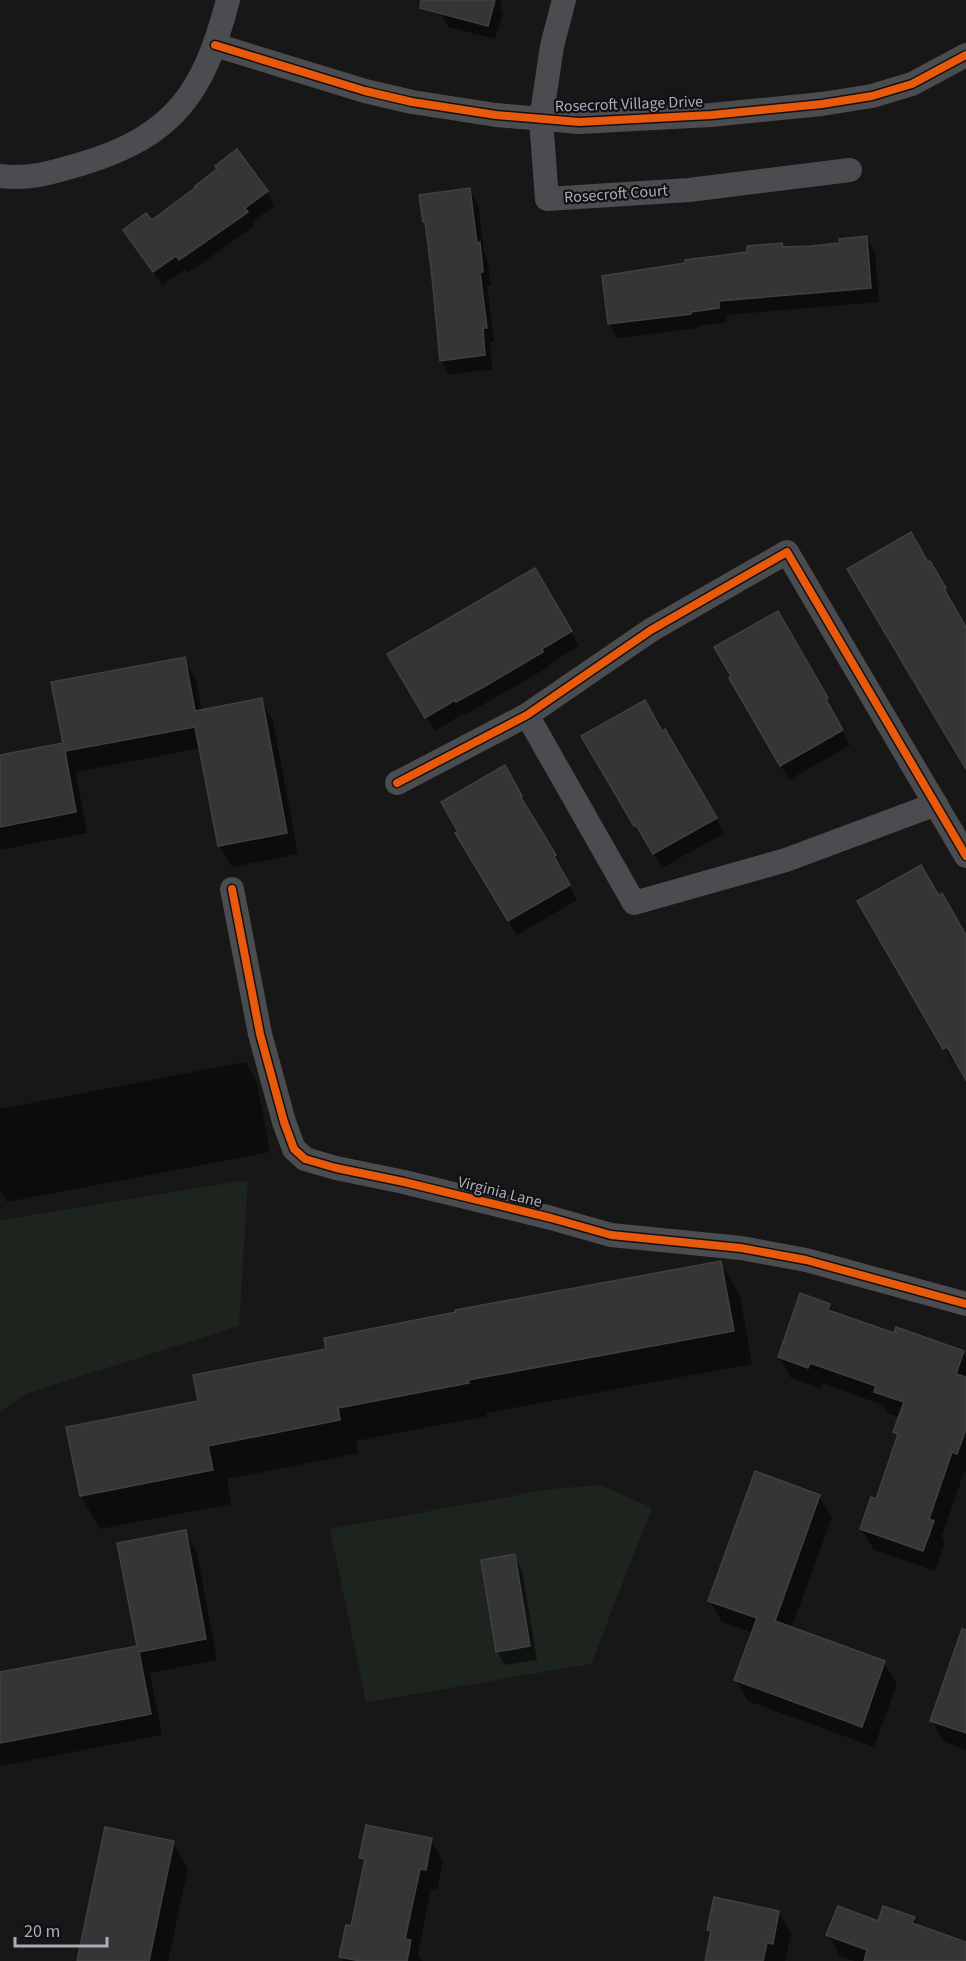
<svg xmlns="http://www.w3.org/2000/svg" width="966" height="1961" font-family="'Source Sans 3',sans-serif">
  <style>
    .green { fill: #1d241e }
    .shadow { fill: #0007 }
    .building { fill: #353536; stroke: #3f4043; stroke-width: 1.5 }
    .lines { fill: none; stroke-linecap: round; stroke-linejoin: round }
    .street { stroke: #4b4c50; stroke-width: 24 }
    .cycleway-casing { stroke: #111113; stroke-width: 11 }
    .cycleway { stroke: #e8590c; stroke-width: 8 }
    .labels { text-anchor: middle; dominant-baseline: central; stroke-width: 4.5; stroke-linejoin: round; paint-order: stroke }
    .street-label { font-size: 16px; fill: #a8adb8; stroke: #111113 }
  </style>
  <rect width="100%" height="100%" fill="#171717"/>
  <g class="green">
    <path d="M248,1180L239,1326L25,1394L0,1412V1220Z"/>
    <path d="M601,1485L652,1508L591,1664L366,1702L330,1529L551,1489Z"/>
  </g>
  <g class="shadow">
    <path d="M442,0H502L500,8L503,13L495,39L448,27L440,12Z"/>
    <path d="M469,190L478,204L484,252L487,258L491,286H487L494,342H490L492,369L449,375L441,360L428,227L424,221Z"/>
    <path d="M267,192L275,206L252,222L254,226L188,273L185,269L162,285L125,231Z"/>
    <path d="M866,238L875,252L879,302L726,315L727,322L698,326V328L617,338L609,324L784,249L841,244Z"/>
    <path d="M930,563L966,629V755L944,727L942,728L849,569Z"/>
    <path d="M534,570L579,646L549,664L550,666L465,715L464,713L435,731L389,655Z"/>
    <path d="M778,613L835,713L833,714L850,745L789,780L731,678Z"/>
    <path d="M184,659L196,680L202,711L261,700L273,721L298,854L232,867L220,846L201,748L76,772L87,833L0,850V756L65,744Z"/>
    <path d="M665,731L724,833L662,868L645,838L643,839L583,737L662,733Z"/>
    <path d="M504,768L563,869L561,870L577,900L517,935L457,834Z"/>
    <path d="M938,898L966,937V1078L956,1060L953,1062L859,901Z"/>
    <path d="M245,1062L257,1082L270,1152L7,1202L0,1191V1109Z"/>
    <path d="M721,1263L740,1296L752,1364L486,1413L487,1416L356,1441L358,1453L227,1479L231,1504L100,1529L81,1496L200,1402L328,1350Z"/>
    <path d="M829,1305L835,1314L895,1335L963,1352L966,1358V1473L964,1472L942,1536L945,1543L935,1571L874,1550L861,1529L877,1501L898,1438L895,1432L900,1417L887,1413L883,1405L822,1383L820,1388L791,1378L779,1357Z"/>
    <path d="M819,1496L832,1517L791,1629L884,1663L897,1684L874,1747L748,1701L736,1680L753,1633L722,1622L710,1601Z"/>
    <path d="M185,1532L197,1553L217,1660L150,1673L162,1735L0,1766V1673L138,1647Z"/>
    <path d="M514,1556L522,1570L537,1660L505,1665L497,1651Z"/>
    <path d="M966,1676V1750L944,1742L932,1721Z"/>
    <path d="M431,1840L443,1861L437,1890L431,1889L418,1954L422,1961H343L341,1957L352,1928L365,1864L361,1857Z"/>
    <path d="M173,1843L188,1869L168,1961H79Z"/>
    <path d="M778,1912L791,1933L785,1961H707L712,1936L709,1929Z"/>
    <path d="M914,1918L919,1927L966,1944V1961H854L840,1956L828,1935L878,1923Z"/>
  </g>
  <g class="building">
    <path d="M421,0H495L488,26L420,8Z"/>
    <path d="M237,149L268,191L245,208L248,212L224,229L179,260L176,256L153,272L123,230L146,213L152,220L196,187L195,186L217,169L215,166Z"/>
    <path d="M470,188L477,243L480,242L483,272H480L487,328H483L485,355L440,361L432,277L425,221L423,222L419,195Z"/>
    <path d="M867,236L871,288L719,301V308L691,312V314L608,324L602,276L685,263V260L747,252V246L782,243L783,247L811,246L840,243L839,239Z"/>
    <path d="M911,532L928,562L930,561L946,588L944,589L966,627V769L847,569Z"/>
    <path d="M535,568L572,631L542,649L543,652L487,685L456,702L455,700L425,718L387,654Z"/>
    <path d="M778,611L828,698L826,699L843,730L780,766L729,678L731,676L714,647Z"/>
    <path d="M185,657L195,711L262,698L287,833L218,846L195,727L65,751L76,812L0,827V755L63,743L51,682Z"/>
    <path d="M645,700L662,731L665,729L717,818L653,854L636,825L634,826L581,736Z"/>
    <path d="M505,765L522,796H520L556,855L554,856L570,885L508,921L455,833L458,832L441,802Z"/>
    <path d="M921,865L939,896L942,893L966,935V1080L947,1047L943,1049L857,901Z"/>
    <path d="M721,1261L734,1331L468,1380L469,1383L338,1408L340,1420L208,1446L213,1470L80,1496L66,1427L198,1401L193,1375L326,1349L324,1338L456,1312L455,1310Z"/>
    <path d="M800,1293L830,1304L828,1310L894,1333L896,1327L964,1351L956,1374L966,1377V1429L957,1454L952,1452L929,1519L934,1521L923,1551L860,1529L871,1497L876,1499L898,1434L893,1432L904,1402L874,1392L876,1386L810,1363L808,1368L778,1357Z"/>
    <path d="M755,1471L820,1495L775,1621L885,1661L862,1727L734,1680L757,1618L708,1601Z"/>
    <path d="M186,1530L206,1639L139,1652L151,1714L0,1743V1672L137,1646L117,1543Z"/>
    <path d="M515,1554L530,1646L496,1652L481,1560Z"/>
    <path d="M962,1629L966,1630V1733L930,1721Z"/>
    <path d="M366,1825L432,1838L426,1870L420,1869L405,1939L411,1940L407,1961H360L339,1957L346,1925L351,1926L365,1859L359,1858Z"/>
    <path d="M105,1827L174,1841L149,1961H77Z"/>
    <path d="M714,1897L779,1911L773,1944L767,1943L763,1961H705L711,1931L707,1930Z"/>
    <path d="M838,1906L878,1921L883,1906L915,1917L912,1923L966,1942V1961H864L867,1950L826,1935Z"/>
  </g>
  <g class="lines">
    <g class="street">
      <path d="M564,0L552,46L541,120L547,199L689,190L850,170"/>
      <path d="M215,45L365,91L412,102L496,115L579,122L711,115L822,104L872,96L912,84L966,55"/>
      <path d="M0,176C29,180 54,172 81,164C175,136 204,92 228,0"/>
      <path d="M527,715L634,903L786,860L936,804"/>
      <path d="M397,783L527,715L651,630L787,552L966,856"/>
      <path d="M232,889L260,1034L284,1122L294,1149L305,1159L336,1168L404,1182L551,1218L611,1235L741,1248L806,1260L966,1304"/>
    </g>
    <defs>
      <g id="cycleway">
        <path d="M215,45L365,91L412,102L496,115L579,122L711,115L822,104L872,96L912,84L966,55"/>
        <path d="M397,783L527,715L651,630L787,552L966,856"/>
        <path d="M232,889L260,1034L284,1122L294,1149L305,1159L336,1168L404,1182L551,1218L611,1235L741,1248L806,1260L966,1304"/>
      </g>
    </defs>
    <use href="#cycleway" class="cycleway-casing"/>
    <use href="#cycleway" class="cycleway"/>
  </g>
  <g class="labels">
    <g class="street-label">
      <text transform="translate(629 104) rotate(-2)">Rosecroft Village Drive</text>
      <text transform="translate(616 194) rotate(-4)">Rosecroft Court</text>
      <text transform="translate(500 1192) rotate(14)">Virginia Lane</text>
    </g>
  </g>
  <path d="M15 1937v9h92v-9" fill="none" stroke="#a8adb8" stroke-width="3"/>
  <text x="24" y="1937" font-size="18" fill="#a8adb8" stroke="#111113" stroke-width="4.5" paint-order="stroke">20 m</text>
</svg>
